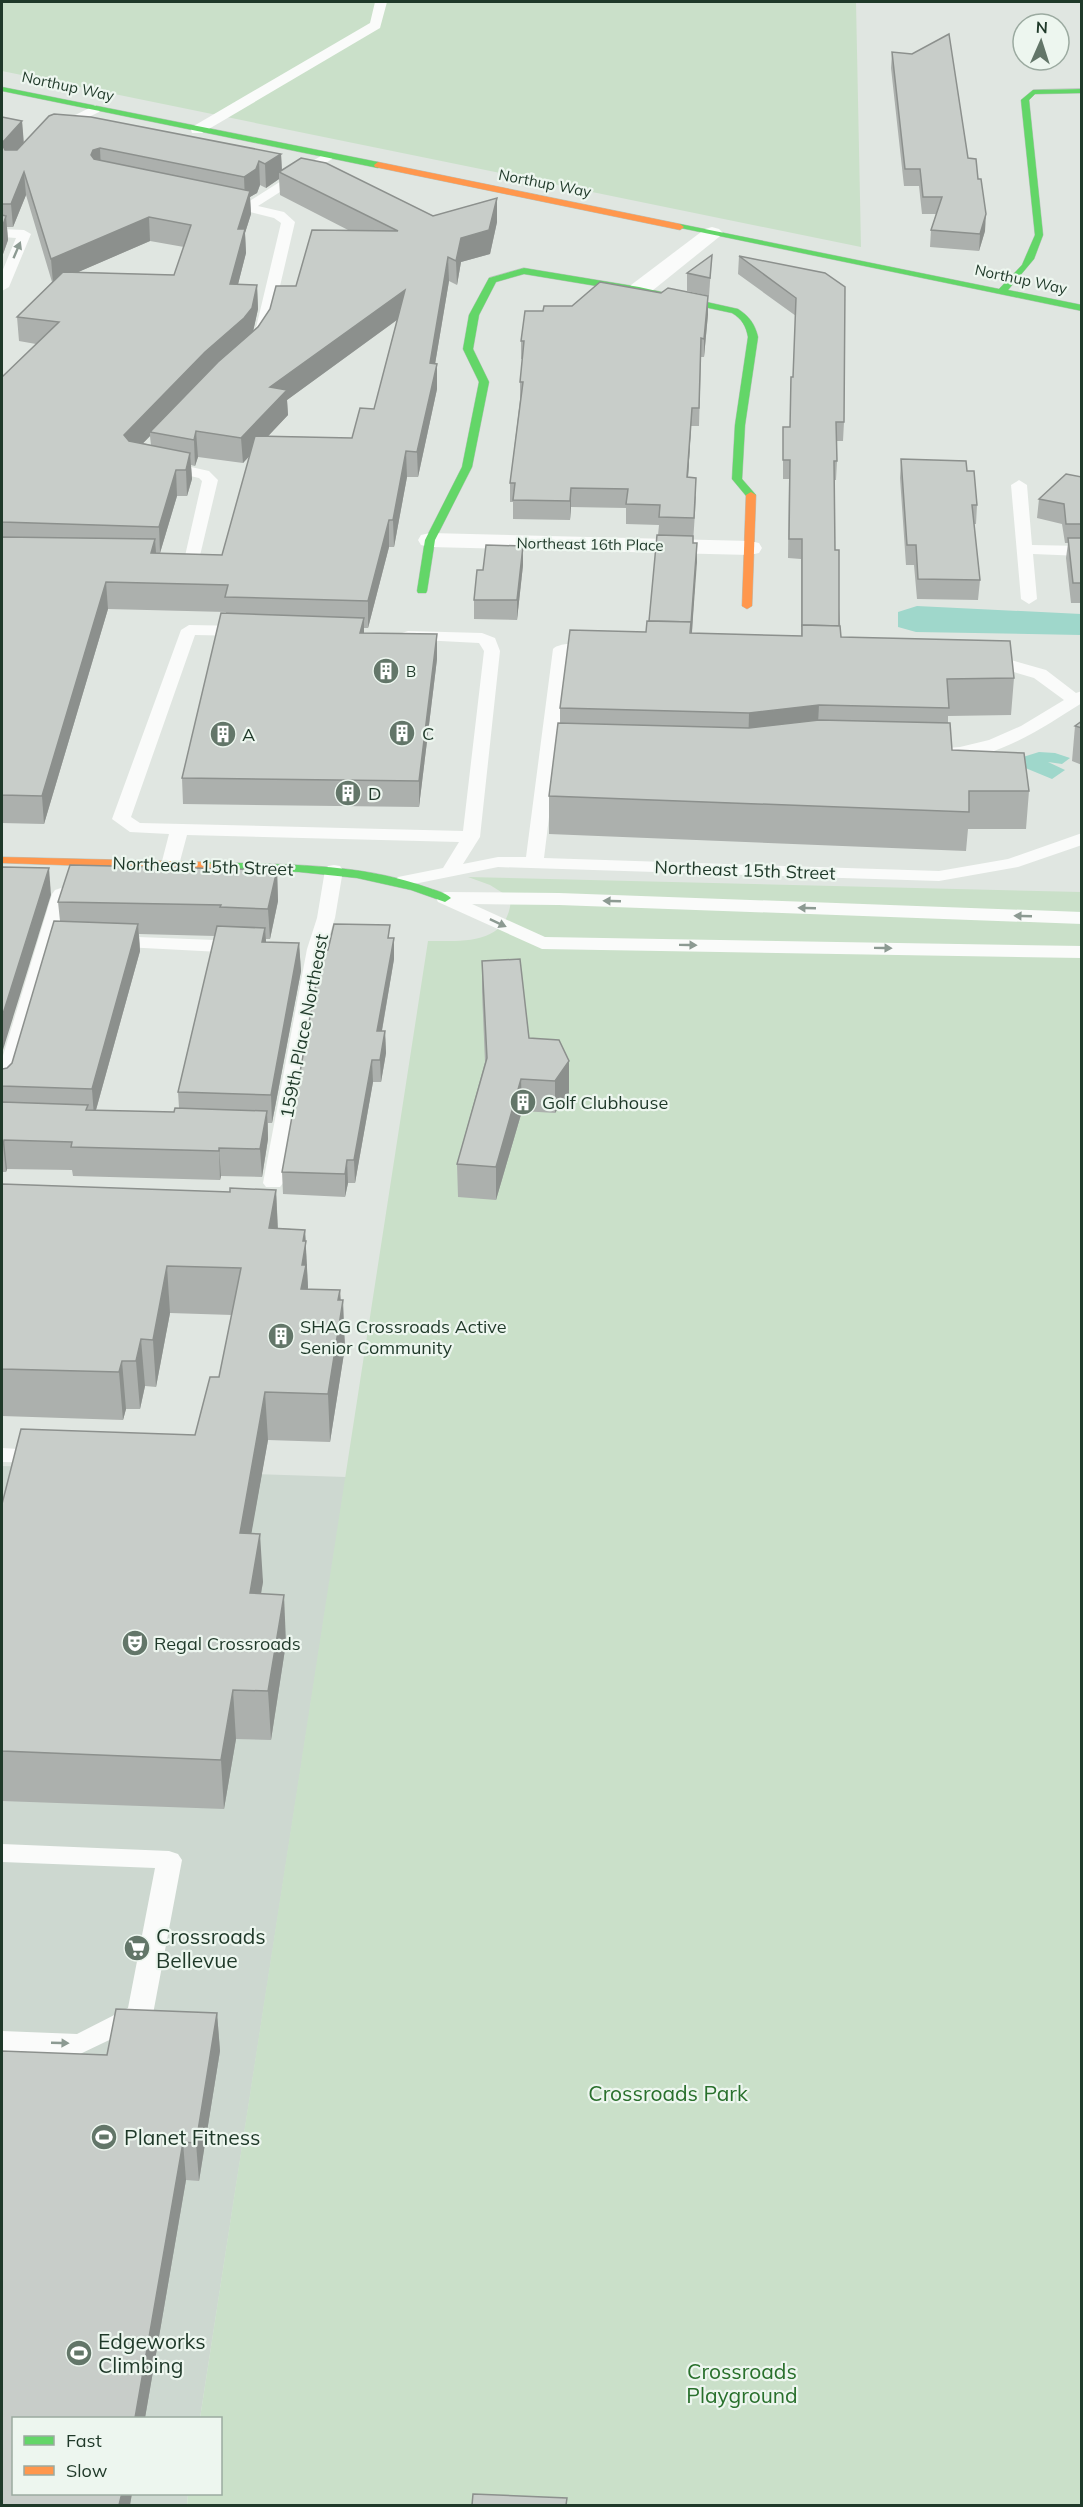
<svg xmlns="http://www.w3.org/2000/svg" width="1083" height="2507" font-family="Mulish,sans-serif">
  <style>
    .built { fill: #cdd8d0 }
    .green { fill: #cae0c9 }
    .water { fill: #9fd7cb }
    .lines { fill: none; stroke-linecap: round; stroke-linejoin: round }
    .fast-casing { stroke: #b9c3bc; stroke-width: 1 }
    .slow-casing { stroke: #b9c3bc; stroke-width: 1 }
    .lane { fill: #fafbfa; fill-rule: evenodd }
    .street { fill: #fafbfa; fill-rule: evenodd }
    .fast { fill: #63d668; fill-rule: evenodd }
    .slow { fill: #ff974d; fill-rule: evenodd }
    .wall { fill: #acb0ad; fill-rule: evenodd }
    .shaded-wall { fill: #8c908d }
    .building { fill: #c8cdc9; stroke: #8c908d; stroke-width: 1.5 }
    .oneway { fill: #8c9a92 }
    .labels { text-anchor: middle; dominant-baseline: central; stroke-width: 4.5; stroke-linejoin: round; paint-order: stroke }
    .far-street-label { font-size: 15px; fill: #1f3929; stroke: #edf6ef }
    .far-poi-label { font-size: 15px; fill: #1f3929; stroke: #edf6ef; text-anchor: start }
    .poi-label { font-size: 18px; fill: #1f3929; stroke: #edf6ef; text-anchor: start }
    .street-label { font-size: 18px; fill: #1f3929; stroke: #edf6ef }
    .near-poi-label { font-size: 21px; fill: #1f3929; stroke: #edf6ef; text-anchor: start }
    .near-park-label { font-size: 21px; fill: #29702c; stroke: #edf6ef }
  </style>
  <rect width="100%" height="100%" fill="#e0e6e1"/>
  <path class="built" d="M2,1466L346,1477L200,2418H14V2494H188L187,2505L2,2506Z"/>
  <g class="green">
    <path d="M2,2H856L861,247L2,71Z"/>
    <path d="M468,877L1081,892V2505L187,2506L188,2494H220V2418H200L428,941C463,941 509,945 511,898L490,885Z"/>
  </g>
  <g class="water">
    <path d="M917,606L1081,614V635L916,632L898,627V612Z"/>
    <path d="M1039,752L1055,753L1070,758L1062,764L1048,762L1065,770L1052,779L1023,767V757Z"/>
  </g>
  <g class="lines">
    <defs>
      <g id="fast">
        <path d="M2,87L378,162L382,165L378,168L2,91Z"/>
        <path d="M1082,89V93L1035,94L1029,100L1043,235L1034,259L1008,290L1082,305V311L676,227L680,224L999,289L1022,265L1035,235L1021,100L1033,90Z"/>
        <path d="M524,268L639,287L738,309C749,316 755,324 758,337L745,425L742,479L756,495L751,498L747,497L732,479L735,425L748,337C746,326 742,319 732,313L639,293L524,274L496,282L479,315L473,349L489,382L472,467L435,540L427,591L426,593H418L417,591L425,540L462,467L479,382L463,349L469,315L489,278Z"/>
        <path d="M208,862C281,865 357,862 426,887C434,890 445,892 451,898L445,902L411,890L357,878L299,872L204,868L202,866Z"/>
      </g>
      <g id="slow">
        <path d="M378,162L680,224L684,227L680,230L375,167L374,165Z"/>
        <path d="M751,492L756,495L752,606L747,609L742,606L746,495Z"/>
        <path d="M2,857L208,862L214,866L208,870L2,863Z"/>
      </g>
    </defs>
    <use href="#fast" class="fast-casing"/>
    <use href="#slow" class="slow-casing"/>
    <g class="lane">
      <path d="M375,2H387L380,28L202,133H192L191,130L192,127L370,23Z"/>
      <path d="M95,105L101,109L99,112L59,132L54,133L48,129Z"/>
      <path d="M327,152L333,156L332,159L258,206L284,212L295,222L269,333L260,345H250L248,342L255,332L281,223L274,218L242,210L240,207Z"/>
      <path d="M2,229L24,230L31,234L9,287L2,291V272L16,238L2,237Z"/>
      <path d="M164,461L209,471L218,480L198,564L173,566L165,561L173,556H185L202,481L199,478L159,469L156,466Z"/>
      <path d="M1019,480L1027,485L1032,545L1082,546V556L1033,554L1037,599L1029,604L1021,599L1011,485Z"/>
      <path d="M189,625L245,626L253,631L245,636L195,635L131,817L140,823L463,831L484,651L479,643L402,639L400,636L402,633L408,631L482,633L495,638L500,651L480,837L463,864L498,857H526L553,649C559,641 597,642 603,650L595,655L569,654L544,858L939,871L1008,859L1082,833V845L1018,867L939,881L498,867L404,886L398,885L395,881L398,877L443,868L459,842L187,835L179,865L176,869H164L161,865L169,834L130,832L112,819L181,630Z"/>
      <path d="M986,653L1046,670L1076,693L1082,691V703C1042,728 983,769 934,757L931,753L934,749L960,747L989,740L1021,726L1064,700L1034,678L980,662L978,658L980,654Z"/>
      <path d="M334,865L340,866L343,870L335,918L325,949L283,1183L280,1187H266L263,1183L307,949L317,918L325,870L328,866Z"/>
      <path d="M61,888L67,890L70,894L12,1090L9,1094L2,1096V1059L52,894L55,890Z"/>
      <path d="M445,892L559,893L1082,912V924L559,905L472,904L545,937L1082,946V958L542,949L438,902L436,898L438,894Z"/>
      <path d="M112,936L240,941L247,943L249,947L247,951L240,953L105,946L103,942L105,938Z"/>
      <path d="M2,1448L51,1451L54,1456L51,1461L43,1463L2,1462Z"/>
      <path d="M2,1844L169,1851L178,1854L182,1860L153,2014L149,2021L80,2054L2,2051V2031L77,2034L128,2008L155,1868L2,1862Z"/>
    </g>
    <g class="street">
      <path d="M712,227L719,229L723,233L719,237L647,295L639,297L631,295L628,290L631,285L705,229Z"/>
      <path d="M430,533L750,541L759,543L762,548L759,553L750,555L430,547L421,545L418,540L421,535Z"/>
    </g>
    <use href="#fast" class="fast"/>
    <use href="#slow" class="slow"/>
  </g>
  <g class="wall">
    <path d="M892,52L968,158L985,231L979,251L930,247L931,230L936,214H922L919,186H904L891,68Z"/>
    <path d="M2,117L22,121L23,143L281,154L282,170L433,216L497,198V222L490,254L461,262L457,285L449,281L435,364H437V389L418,477H407L394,547H389L368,628H364V633L437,634V659L419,807L183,804L182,778L226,612L108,609L44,824L2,823V377L36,344L19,341L17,317L52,282L26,195L13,227H7L8,240L2,257ZM279,179L280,195L350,231L253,331L258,309L257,285L238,284L246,253L245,233L251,214L250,197L257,193L260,185L266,188ZM150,241L184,247L174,275L78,272ZM397,320L374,409L352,438L268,436L288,415L287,400ZM150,436L151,445L143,443ZM250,455L222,555L160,553L177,496H187L192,479L191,465L195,466L198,457L243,463Z"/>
    <path d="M712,255L709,296L687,291V273Z"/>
    <path d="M739,256L825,273L844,422L843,441H836L837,461L836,480H834L835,550L841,637L1014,678L1011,715L948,716V723L952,750L1029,791L1026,829H968L966,851L549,834V796L560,723V708L646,632L649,621L658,535L659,525L626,524V508L571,507L570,520L513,519V502H510V483L520,400V382L523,359H521V341L708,314L704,357H701L699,426H691L688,477L696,497L693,543H697L692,633L801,636V559L788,558L789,479H783V427H790L791,377H793L796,316L738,274Z"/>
    <path d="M901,459L967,471L977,505L976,524H974L980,580L978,600L917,599L914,565H906L900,478Z"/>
    <path d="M1082,477V603H1071L1066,558L1068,543H1065L1062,524L1037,518L1039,499Z"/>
    <path d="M523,565L517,620L474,619V600L483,570Z"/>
    <path d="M1082,721V765L1072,761L1075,726Z"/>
    <path d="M277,870L278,901L270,939H266V943H299L301,971L272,1123H268V1139L262,1177L221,1176L220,1180L73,1176L72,1170L7,1169L6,1172H2V1086L7,1068L12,1063L60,921L58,902ZM139,934L215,936L178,1092L179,1108L174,1112L96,1110L140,951Z"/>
    <path d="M391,938L394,959L382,1031H385L386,1053L381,1082H373L355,1183H348L345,1197L283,1194L282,1172L328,950Z"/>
    <path d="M482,961L529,1038L569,1061V1093L555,1113L522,1111L496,1200L458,1197L457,1164L485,1062L482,992Z"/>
    <path d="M2,1184L230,1192L276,1190L278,1228L305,1230L308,1289L340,1290L345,1347L330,1442L268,1440L251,1533L263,1582L261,1594L286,1643L271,1740L236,1739L224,1809L2,1801V1504L195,1435L219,1377L232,1315L170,1313L156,1387L145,1386L140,1409H126L123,1420L2,1416Z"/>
    <path d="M217,2013L220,2051L199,2181L186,2180L130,2505H2L107,2055Z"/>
  </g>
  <g class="shaded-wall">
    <path d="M22,121L24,144L3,167L2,143Z"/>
    <path d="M100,148L101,171L91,155L93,150Z"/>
    <path d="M281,154L282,173L279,172V179L266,188L265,164Z"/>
    <path d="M259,161L260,185L257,193L250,197L251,214L245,233L246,253L232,308L230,284L238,229L245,201L244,177Z"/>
    <path d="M24,172L26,195L13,227L11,204Z"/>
    <path d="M497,198V222L490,254L461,262L457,285L456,261L461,238Z"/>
    <path d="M986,214L985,231L979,251L980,234Z"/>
    <path d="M6,216L8,240L2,257V228Z"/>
    <path d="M149,217L150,241L53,283L51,259Z"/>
    <path d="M448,257L449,281L431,388L430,363Z"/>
    <path d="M257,285L258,309L253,332L150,432V436L126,461L124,435Z"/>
    <path d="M405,290V314L287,400L288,415L243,463L241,438L270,387Z"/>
    <path d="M708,296V314L704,357V339Z"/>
    <path d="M437,364V389L418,477L417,452Z"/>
    <path d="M692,408L691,426L687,496V477Z"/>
    <path d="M196,431L198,457L195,466L194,440Z"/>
    <path d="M406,451L407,477L394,547L393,520Z"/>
    <path d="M190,453L192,479L187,496L186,470Z"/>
    <path d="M176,470L177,496L160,553L159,527Z"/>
    <path d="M571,488V507L570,520V501Z"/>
    <path d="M389,520V547L368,628V601Z"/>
    <path d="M155,539L157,566L151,553Z"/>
    <path d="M697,543V562L691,644V624Z"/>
    <path d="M523,546V565L517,620V600Z"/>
    <path d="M106,582L108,609L44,824L42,796Z"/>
    <path d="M364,618V643L360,633Z"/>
    <path d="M437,634V659L419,807V781Z"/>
    <path d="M819,705L817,743L748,751L749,713Z"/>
    <path d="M49,868L51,895L2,1053V1017Z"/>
    <path d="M277,870L278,901L270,939L268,909Z"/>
    <path d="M138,924L140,951L94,1117L92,1089Z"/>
    <path d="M265,928L267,955L262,942Z"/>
    <path d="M394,938V959L378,1053L377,1031Z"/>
    <path d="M299,943L301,971L272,1123L271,1095Z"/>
    <path d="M385,1031L386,1053L381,1082L380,1060Z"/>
    <path d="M372,1060L373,1082L355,1183L354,1160Z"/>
    <path d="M569,1061V1093L555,1113V1081Z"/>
    <path d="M521,1079L522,1111L496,1200V1167Z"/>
    <path d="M267,1111L268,1139L262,1177L260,1149Z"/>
    <path d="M4,1140L7,1169L6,1172L3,1144Z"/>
    <path d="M219,1148L221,1176L220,1180L219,1151Z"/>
    <path d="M347,1160L348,1183L345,1197V1174Z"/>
    <path d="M276,1190L278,1236L269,1228Z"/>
    <path d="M305,1230L308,1287L307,1296L301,1289L303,1241Z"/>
    <path d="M167,1266L170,1313L156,1387L153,1340Z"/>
    <path d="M340,1290L341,1316L343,1300L345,1347L330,1442L328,1394Z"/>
    <path d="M141,1339L145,1386L140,1409L136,1361Z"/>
    <path d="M122,1361L126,1409L123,1420L119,1372Z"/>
    <path d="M265,1392L268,1440L243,1581L240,1533Z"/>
    <path d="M260,1534L263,1582L252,1642L250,1593Z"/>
    <path d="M284,1595L286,1643L271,1740L268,1691Z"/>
    <path d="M233,1690L236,1739L224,1809L221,1760Z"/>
    <path d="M217,2013L220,2051L199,2181L196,2143Z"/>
    <path d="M183,2142L186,2180L145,2418H135Z"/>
    <path d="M122,2493H132L130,2505H119Z"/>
  </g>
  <g class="building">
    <path d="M949,34L968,158L976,159L978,179H981L986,214L980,234L931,230L942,197H923L920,169H905L892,52L912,54Z"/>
    <path d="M54,114L91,117L281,154L265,164L259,161L256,169L244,177L100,148L93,150L91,155L94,159L250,191L238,229H245L230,284L257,285L252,308L244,318L205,352L124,435L129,441L190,453L186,470H176L159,527L2,522V377L59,322L17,317L63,272L174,275L191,225L149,217L51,259L24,172L11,204H2V144L5,150H17L49,116Z"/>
    <path d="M2,117L22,121L2,143Z"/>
    <path d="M301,158L326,163L433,216L497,198L489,230L461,238L456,261L448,257L430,363L437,364L417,452L406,451L393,520H389L368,601L225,597L228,585L106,582L42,796L2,795V537L155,539L151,553L222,555L255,436L352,438L360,408L374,409L405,290L270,387L287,390L241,438L196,431L194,440L150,432L218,362L258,327L270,309L276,286H296L312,230L398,231L279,172Z"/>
    <path d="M2,215L6,216L2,228Z"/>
    <path d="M712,255L710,278L687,273Z"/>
    <path d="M739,256L825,273L845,287L844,422H836L837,461H834L835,550H839V626L802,625V627V539H789L790,460H783V427H790L791,377H793L796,298Z"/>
    <path d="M600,282L661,293L668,288L708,296L704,339L701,338L699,408H692L687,477L696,478L694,518L659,517L660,505L626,504L628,489L571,488L570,501L513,500L515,483H510L523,382H520L524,341H521L525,311H543L544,306H572Z"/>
    <path d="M901,459L966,461L967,471H974L977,505H972L980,580L918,579L916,545H907Z"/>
    <path d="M1066,474L1082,477V524H1066L1064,504L1039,499Z"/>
    <path d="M657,535L693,536V543H697L691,624V622L649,621Z"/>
    <path d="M1068,538H1082V583H1073Z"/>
    <path d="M486,545L523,546L517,600H474L477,570H483Z"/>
    <path d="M221,613L364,618L360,633L437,634L419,781L182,778Z"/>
    <path d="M647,621L691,622L690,633L802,636V625L840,626L841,637L1010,641L1014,678L947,679L949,708L819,705L749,713L560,708L570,630L646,632Z"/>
    <path d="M819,720L950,723L952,750L1024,753L1029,791H969V812L549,796L558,723L749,728Z"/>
    <path d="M1082,721V728L1075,726Z"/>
    <path d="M70,865L277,870L268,909L220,907L221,905L58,902Z"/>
    <path d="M2,867L49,868L2,1017Z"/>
    <path d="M54,921L138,924L92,1089L2,1086V1069L7,1068L12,1063Z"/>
    <path d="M334,924L390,925L388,938H394L377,1031H385L380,1060H372L354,1160H347L345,1174L282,1172L322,950H328Z"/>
    <path d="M217,926L265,928L262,942L299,943L271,1095L178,1092Z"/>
    <path d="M520,959L529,1038L559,1040L569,1061L555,1081L521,1079L496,1167L457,1164L487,1058L482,961Z"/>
    <path d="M2,1102L88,1105L86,1110L174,1112L175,1108L267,1111L260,1149L219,1148V1151L71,1147L72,1142L4,1140L3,1144H2Z"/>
    <path d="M2,1184L230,1192V1188L276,1190L269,1228L305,1230L303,1241H306L302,1265H306L301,1289L340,1290L338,1300H343L328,1394L265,1392L240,1533L260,1534L250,1593L284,1595L268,1691L233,1690L221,1760L2,1751V1504L21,1429L195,1435L210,1377H219L241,1268L167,1266L153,1340L141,1339L136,1361H122L119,1372L2,1369Z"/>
    <path d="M116,2009L217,2013L196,2143L183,2142L135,2418H14V2493H122L119,2505H2V2051L107,2055Z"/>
    <path d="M473,2494L567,2498L566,2505H472Z"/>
  </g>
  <defs><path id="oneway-solid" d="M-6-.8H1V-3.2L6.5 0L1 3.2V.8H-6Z" transform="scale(1.5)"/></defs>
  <g class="oneway">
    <use href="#oneway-solid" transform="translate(17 250) rotate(-67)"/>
    <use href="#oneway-solid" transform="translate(612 901) rotate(-178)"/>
    <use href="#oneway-solid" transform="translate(807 908) rotate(-178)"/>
    <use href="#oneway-solid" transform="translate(1023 916) rotate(-178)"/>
    <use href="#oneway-solid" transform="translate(498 923) rotate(25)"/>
    <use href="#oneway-solid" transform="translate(688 945) rotate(1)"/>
    <use href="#oneway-solid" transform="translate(883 948) rotate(1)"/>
    <use href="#oneway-solid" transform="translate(60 2043) rotate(2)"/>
  </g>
  <defs>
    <symbol id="building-disc" viewBox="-11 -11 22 22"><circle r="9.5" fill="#637669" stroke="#edf6ef"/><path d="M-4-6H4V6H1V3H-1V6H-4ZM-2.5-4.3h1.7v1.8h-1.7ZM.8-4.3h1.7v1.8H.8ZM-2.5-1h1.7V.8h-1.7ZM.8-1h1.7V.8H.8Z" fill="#fff"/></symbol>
    <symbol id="theatre-disc" viewBox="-11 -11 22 22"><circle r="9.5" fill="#637669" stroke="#edf6ef"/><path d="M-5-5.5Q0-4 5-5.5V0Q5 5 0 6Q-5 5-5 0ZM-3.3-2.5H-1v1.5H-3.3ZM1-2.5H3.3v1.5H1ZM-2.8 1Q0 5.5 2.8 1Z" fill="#fff"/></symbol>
    <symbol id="supermarket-disc" viewBox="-11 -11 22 22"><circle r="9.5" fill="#637669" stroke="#edf6ef"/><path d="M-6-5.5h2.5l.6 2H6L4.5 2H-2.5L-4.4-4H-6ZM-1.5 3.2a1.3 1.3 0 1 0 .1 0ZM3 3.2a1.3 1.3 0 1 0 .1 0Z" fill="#fff"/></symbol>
    <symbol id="stadium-disc" viewBox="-11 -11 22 22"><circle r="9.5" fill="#637669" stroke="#edf6ef"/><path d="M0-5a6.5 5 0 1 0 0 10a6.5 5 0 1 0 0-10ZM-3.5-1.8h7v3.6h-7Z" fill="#fff"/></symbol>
  </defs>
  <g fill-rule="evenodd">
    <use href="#building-disc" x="371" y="656" width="30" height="30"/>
    <use href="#building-disc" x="387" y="718" width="30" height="30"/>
    <use href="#building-disc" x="208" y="719" width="30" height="30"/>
    <use href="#building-disc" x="333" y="778" width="30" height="30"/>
    <use href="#building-disc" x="508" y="1087" width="30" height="30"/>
    <use href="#building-disc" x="266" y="1321" width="30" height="30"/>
    <use href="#theatre-disc" x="120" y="1628" width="30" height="30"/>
    <use href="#supermarket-disc" x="122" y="1933" width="30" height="30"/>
    <use href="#stadium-disc" x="89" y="2122" width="30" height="30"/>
    <use href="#stadium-disc" x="64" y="2338" width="30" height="30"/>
  </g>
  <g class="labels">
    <g class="far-street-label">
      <text transform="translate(68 86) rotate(12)">Northup Way</text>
      <text transform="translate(545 183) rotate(11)">Northup Way</text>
      <text transform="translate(1021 279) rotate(12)">Northup Way</text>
      <text transform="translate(590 544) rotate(1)">Northeast 16th Place</text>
    </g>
    <g class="far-poi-label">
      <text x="406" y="671">B</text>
    </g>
    <g class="poi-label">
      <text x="422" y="733">C</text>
      <text x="242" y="734">A</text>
      <text x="368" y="793">D</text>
      <text x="542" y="1102">Golf Clubhouse</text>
      <text x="300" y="1326">SHAG Crossroads Active<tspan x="300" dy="21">Senior Community</tspan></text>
      <text x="154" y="1643">Regal Crossroads</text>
    </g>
    <g class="street-label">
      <text transform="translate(203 866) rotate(2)">Northeast 15th Street</text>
      <text transform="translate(745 870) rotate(2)">Northeast 15th Street</text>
      <text transform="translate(304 1026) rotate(-79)">159th Place Northeast</text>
    </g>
    <g class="near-poi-label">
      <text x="156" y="1936">Crossroads<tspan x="156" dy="24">Bellevue</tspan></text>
      <text x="124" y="2137">Planet Fitness</text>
      <text x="98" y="2341">Edgeworks<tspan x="98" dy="24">Climbing</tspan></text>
    </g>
    <g class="near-park-label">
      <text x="668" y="2093">Crossroads Park</text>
      <text x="742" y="2371">Crossroads<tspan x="742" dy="24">Playground</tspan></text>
    </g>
  </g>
  <rect width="1083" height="2507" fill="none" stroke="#1f3929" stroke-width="6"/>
  <rect x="12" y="2417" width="210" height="78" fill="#edf6ef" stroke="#9baaa0" stroke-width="1.5"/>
  <rect x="24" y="2436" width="30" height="9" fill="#63d668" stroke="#9baaa0" stroke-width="1.5"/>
  <text x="66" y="2447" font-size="18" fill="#1f3929">Fast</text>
  <rect x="24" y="2466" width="30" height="9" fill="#ff974d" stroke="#9baaa0" stroke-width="1.5"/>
  <text x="66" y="2477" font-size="18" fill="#1f3929">Slow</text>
  <g transform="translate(1041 42) rotate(3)"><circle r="28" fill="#edf6ef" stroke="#9baaa0" stroke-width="1.5"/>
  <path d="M0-4.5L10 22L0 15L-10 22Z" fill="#637669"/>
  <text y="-9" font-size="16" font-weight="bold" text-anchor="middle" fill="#1f3929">N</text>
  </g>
</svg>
